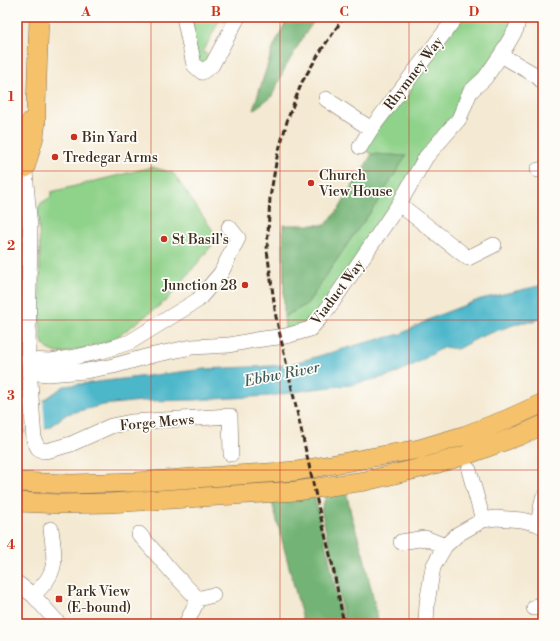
<svg xmlns="http://www.w3.org/2000/svg" width="560" height="641" viewBox="0 0 560 641" font-family="'Libre Bodoni',serif">
	<style>
		.green { fill: #8fd28a; stroke: #657e54 }
		.forest { fill: #73b476; stroke: #576f4a }
		.water { fill: #4db7ca; stroke: #447074 }
		.pier { fill: #f4e9d2 }
		.lines { fill: none; stroke-linecap: round; stroke-linejoin: round }
		.minor-casing { stroke: #7c6d5d; stroke-width: 16 }
		.major-casing { stroke: #7c6d5d; stroke-width: 20 }
		.minor { stroke: #fff; stroke-width: 15 }
		.major { stroke: #f5c16b; stroke-width: 19 }
		.rail { stroke: #3b2a1e; stroke-width: 3; stroke-dasharray: 6 3; stroke-linecap: butt }
		.grid { fill: none; stroke: #c8321e; stroke-width: 1; stroke-opacity: 0.55 }
		.poi-dot { fill: #c8321e; stroke: #fdfcf7; stroke-width: 1.5 }
		.labels { text-anchor: middle; stroke-width: 3.5; stroke-linejoin: round; paint-order: stroke }
		.street-label { font-size: 14px; fill: #3b2a1e; stroke: #fdfcf7 }
		.poi-label { font-size: 14px; fill: #3b2a1e; stroke: #fdfcf7; text-anchor: start }
		.water-label { font-size: 15px; font-style: italic; fill: #415b5a; stroke: #fdfcf7 }
		.neatline { fill: none; stroke: #c8321e; stroke-width: 1.5 }
		.grid-label { font-size: 13px; text-anchor: middle; font-weight: bold; fill: #c8321e }
	</style>
	<rect width="100%" height="100%" fill="#fdfcf7"/>
	<filter id="ink" filterUnits="userSpaceOnUse"><feTurbulence type="fractalNoise" baseFrequency=".025" numOctaves="2"/><feDisplacementMap in="SourceGraphic" scale="8" xChannelSelector="R" yChannelSelector="G"/><feConvolveMatrix kernelMatrix="1 2 1 2 8 2 1 2 1" color-interpolation-filters="sRGB"/></filter>
	<filter id="wash" filterUnits="userSpaceOnUse"><feTurbulence type="fractalNoise" baseFrequency=".012" numOctaves="4" result="noise"/><feDisplacementMap in="SourceGraphic" scale="16" xChannelSelector="R" yChannelSelector="G"/><feGaussianBlur stdDeviation="0.9" result="paint"/><feColorMatrix in="noise" values="0 0 0 0 0 0 0 0 0 0 0 0 0 0 0 0 0 1.4 0 .05"/><feComposite in="paint" operator="in"/></filter>
	<g filter="url(#wash)">
		<rect width="100%" height="100%" fill="#f4e9d2"/>
		<!-- green -->
		<path class="green" d="M184 17H238L233 25 220 19 203 52 215 59 202 72Z
			M456 17H519L320 318 286 336 284 317 307 304 350 240 375 206 405 156 372 154 360 147Z
			M152 167 173 173 218 238 167 300 112 341 65 353H57L48 349 43 344 41 336 39 308 40 254 38 209 41 203 51 197V192Z"/>
		<!-- forest -->
		<path class="forest" d="M288 17H317L305 34 285 68 272 96 253 110 273 48Z
			M372 154 406 156 375 206 350 240 307 304 284 317 283 225H325L339 209Z
			M346 490 351 514 364 557 379 624H345L334 567 321 510 327 494Z
			M314 494 331 567 343 624H304L271 498Z"/>
		<!-- water -->
		<path class="water" d="M543 285V317L533 322H522L496 331 480 337 457 349 444 347 417 363 392 375 350 385 313 389 270 396 193 400 141 401 103 405 67 414 49 427 17 434V407L43 401 64 386 205 369 272 366 291 364 364 343 401 334 434 317 481 299Z"/>
		<!-- pier -->
		<path class="pier" d="M43 399 45 430 25 434 23 404Z"/>
	</g>
	<g filter="url(#ink)">
		<g class="lines">
			<defs>
				<path id="minor" d="M184 17 194 65 202 72 212 65 238 17
					M501 55 537 76 543 82
					M326 99 371 129
					M360 147 371 129 456 17
					M538 170 543 169
					M25 172 30 228 28 352 34 440 38 448 43 451 50 450 71 444 111 426 131 422 230 416 231 454
					M399 204 468 258 494 245
					M29 360 51 361 75 357 102 351 130 342 198 300 221 273 238 238 229 227
					M29 372 48 374 86 371 113 366 149 356 192 347 229 345 255 340 286 336 310 329 320 318 331 304 399 204 426 157 459 119 470 92 485 78 501 55 516 29 519 17
					M469 470 483 520
					M538 524 543 498
					M139 534 173 573 198 599
					M401 542 425 538 445 546
					M17 583 33 595 59 624
					M33 595C59 573 55 560 51 529
					M534 608 543 602
					M186 624 198 599 213 595
					M426 624 427 603 433 567 445 546 458 534 483 520 496 518 522 520 538 524 543 527"/>
				<path id="major" d="M17 145 30 124 31 121
					M25 168 34 137 36 122V106L39 17
					M17 482 71 484 135 482 296 471 419 449 466 435 508 419 543 403
					M17 502 61 504 110 503 296 491 365 481 425 467 466 455 521 435 543 425"/>
			</defs>
			<!-- minor casing -->
			<use href="#minor" class="minor-casing"/>
			<!-- major casing -->
			<use href="#major" class="major-casing"/>
			<!-- minor -->
			<use href="#minor" class="minor"/>
			<!-- major -->
			<use href="#major" class="major"/>
			<!-- rail -->
			<path class="rail" d="M344 17 320 52 302 82 288 118 277 157 270 198 267 250 276 317 319 510 333 567 344 624"/>
		</g>
	</g>
	<!-- grid -->
	<path class="grid" d="M151 17V624M280 17V624M409 17V624M17 171H543M17 320H543M17 470H543"/>
	<!-- markers -->
	<g class="poi-dot">
		<circle cx="74" cy="137" r="4"/>
		<circle cx="55" cy="157" r="4"/>
		<circle cx="311" cy="183" r="4"/>
		<circle cx="164" cy="239" r="4"/>
		<circle cx="245" cy="285" r="4"/>
		<rect x="55" y="595" width="8" height="8" rx="2"/>
	</g>
	<g class="labels">
		<!-- street labels -->
		<g class="street-label">
			<text transform="translate(413 73) rotate(-53)" y="5">Rhymney Way</text>
			<text transform="translate(337 292) rotate(-53)" y="5">Viaduct Way</text>
			<text transform="translate(157 422) rotate(-5)" y="5">Forge Mews</text>
		</g>
		<!-- poi labels -->
		<g class="poi-label">
			<text x="82" y="142">Bin Yard</text>
			<text x="63" y="162">Tredegar Arms</text>
			<text x="319" y="180">Church<tspan x="319" dy="16">View House</tspan></text>
			<text x="172" y="244">St Basil's</text>
			<text x="237" y="290" text-anchor="end">Junction 28</text>
			<text x="67" y="596">Park View<tspan x="67" dy="16">(E-bound)</tspan></text>
		</g>
		<!-- water labels -->
		<g class="water-label">
			<text transform="translate(282 374) rotate(-11)" y="5">Ebbw River</text>
		</g>
	</g>
	<!-- margin -->
	<rect width="560" height="641" fill="none" stroke="#fdfcf7" stroke-width="44"/>
	<rect x="22" y="22" width="516" height="597" class="neatline"/>
	<g class="grid-label">
		<text x="86" y="16">A</text>
		<text x="216" y="16">B</text>
		<text x="344" y="16">C</text>
		<text x="474" y="16">D</text>
		<text x="11" y="101">1</text>
		<text x="11" y="250">2</text>
		<text x="11" y="400">3</text>
		<text x="11" y="549">4</text>
	</g>
</svg>
